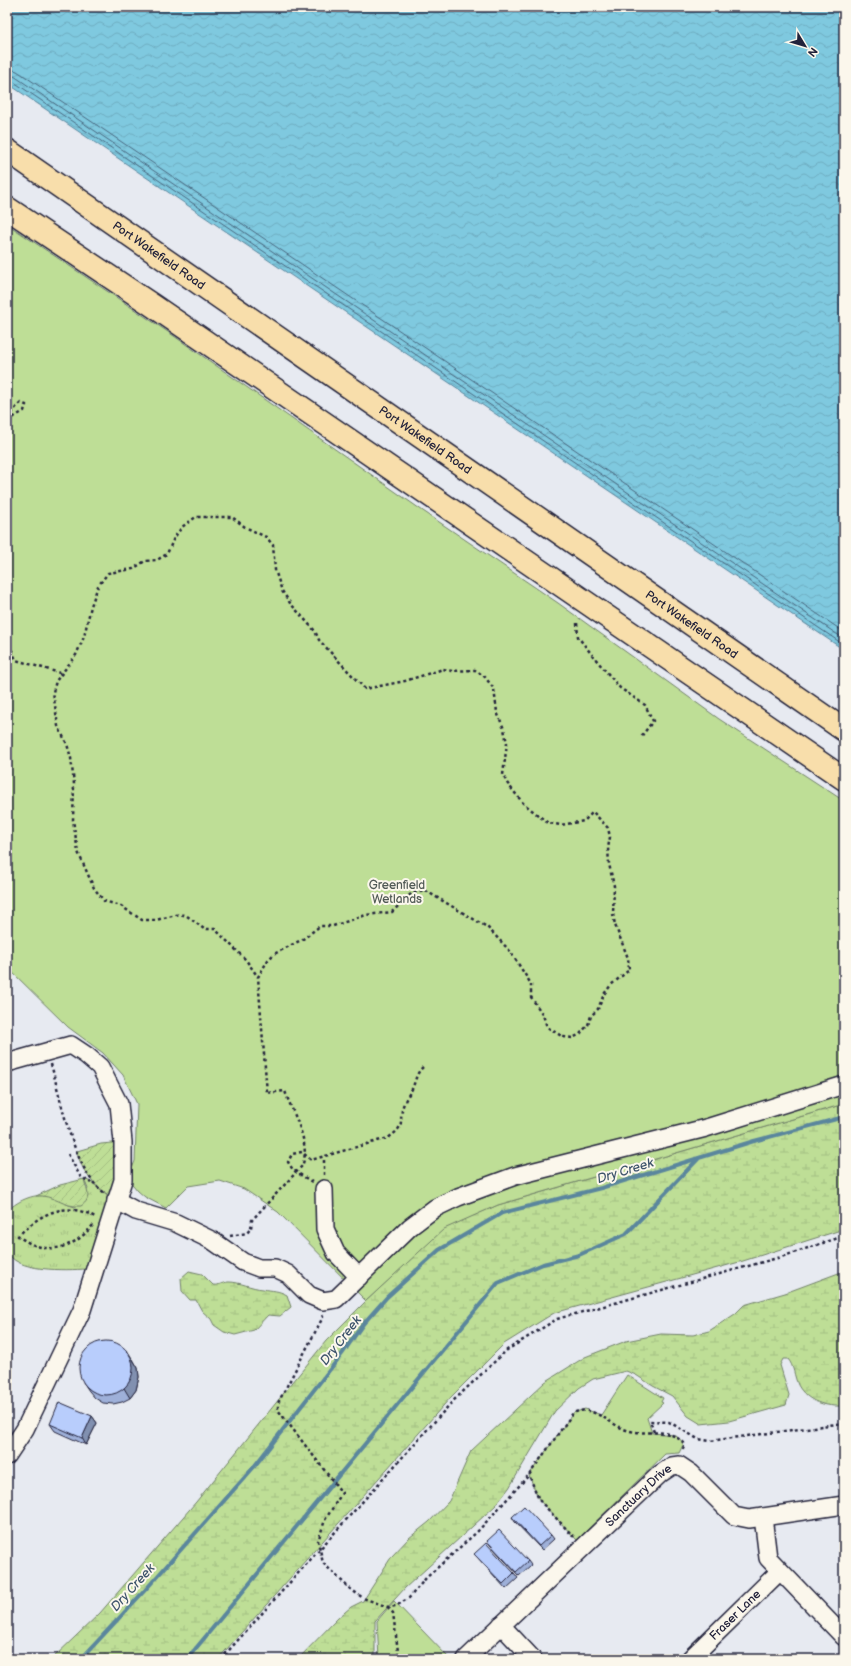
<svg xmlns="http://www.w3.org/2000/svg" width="851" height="1666" viewBox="0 0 851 1666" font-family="'Balsamiq Sans',sans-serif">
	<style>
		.grass { fill: url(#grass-tufts); stroke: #708068 }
		.wetland { fill: url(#wetland-marsh); stroke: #708068 }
		.park { fill: #bede96; stroke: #708068 }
		.garden { fill: url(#garden-furrows); stroke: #708068 }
		.water { fill: url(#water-waves); stroke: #5a869d }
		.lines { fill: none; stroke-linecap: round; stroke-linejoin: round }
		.shore { stroke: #47657d; stroke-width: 1 }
		.stream { stroke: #5a869d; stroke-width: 4 }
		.minor-casing { stroke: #22223b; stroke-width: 20 }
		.highway-casing { stroke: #22223b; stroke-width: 25 }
		.path { stroke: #22223b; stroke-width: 2.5; stroke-dasharray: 3 3; stroke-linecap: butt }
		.minor { stroke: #fbf7ec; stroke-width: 17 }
		.highway { stroke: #f8deab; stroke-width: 22 }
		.wall { fill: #9eb0d9; stroke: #22223b }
		.shaded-wall { fill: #8190b0; stroke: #22223b }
		.building { fill: #b8cdfc; stroke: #22223b }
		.labels { text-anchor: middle; stroke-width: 4; stroke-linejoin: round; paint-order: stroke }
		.street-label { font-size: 12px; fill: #22223b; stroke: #fbf7ec }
		.park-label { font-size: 12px; fill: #515a56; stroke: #fbf7ec }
		.water-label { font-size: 13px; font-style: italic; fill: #3e546c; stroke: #fbf7ec }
	</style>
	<defs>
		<pattern id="grass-tufts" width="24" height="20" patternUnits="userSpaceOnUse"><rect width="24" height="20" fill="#bede96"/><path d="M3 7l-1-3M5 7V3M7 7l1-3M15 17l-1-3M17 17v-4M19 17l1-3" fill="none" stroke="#a3be82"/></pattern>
		<pattern id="wetland-marsh" width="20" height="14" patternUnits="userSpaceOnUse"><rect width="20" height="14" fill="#bede96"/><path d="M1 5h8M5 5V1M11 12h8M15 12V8" fill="none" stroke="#a3be82"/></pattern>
		<pattern id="garden-furrows" width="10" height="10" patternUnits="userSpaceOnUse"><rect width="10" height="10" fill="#bede96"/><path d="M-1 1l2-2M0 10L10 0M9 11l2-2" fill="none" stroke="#a3be82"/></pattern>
		<pattern id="water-waves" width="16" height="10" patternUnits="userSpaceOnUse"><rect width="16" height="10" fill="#7fc9df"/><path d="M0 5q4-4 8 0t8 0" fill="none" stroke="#6dacc0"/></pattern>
	</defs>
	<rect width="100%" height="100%" fill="#e7eaf1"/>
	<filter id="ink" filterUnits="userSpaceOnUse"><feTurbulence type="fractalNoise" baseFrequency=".025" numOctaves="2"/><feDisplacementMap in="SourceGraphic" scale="8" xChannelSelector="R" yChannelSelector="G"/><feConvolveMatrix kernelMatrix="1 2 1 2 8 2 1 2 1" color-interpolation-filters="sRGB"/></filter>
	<g filter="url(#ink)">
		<!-- grass -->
		<path class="grass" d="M84 1179 91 1182 110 1197 86 1269C68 1270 13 1273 7 1250 5 1242 6 1218 8 1210 19 1200 36 1192 51 1197 60 1200 66 1205 75 1207L88 1189Z"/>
		<!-- wetland -->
		<path class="wetland" d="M844 1104V1229L743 1261 554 1313 504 1344 451 1397 218 1659H52L100 1613 196 1502 326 1341 366 1301 444 1228 498 1205Z
			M189 1271 202 1274 213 1285C219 1286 223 1282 229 1282 240 1282 251 1288 263 1289 273 1291 278 1290 287 1295L291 1307 280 1316 268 1315 254 1330 235 1335 224 1332 214 1325 211 1319 202 1311 196 1300H190L182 1291 181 1278Z
			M844 1271V1406C826 1407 807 1402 798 1385 794 1376 794 1366 788 1359H783L780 1365 789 1395 786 1405 729 1421 701 1424 688 1416 672 1396 653 1386 636 1375 626 1371 593 1379 579 1388 555 1411 509 1488 496 1505 405 1588 375 1621V1659H298L338 1618 351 1607 363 1601 392 1556 409 1538 429 1522 449 1501 471 1451 545 1382 585 1357 626 1341 661 1334 693 1335 709 1331 735 1314 744 1305 785 1293Z"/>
		<!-- park -->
		<path class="park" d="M7 224 174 336 423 511 558 603 719 719 844 801V1104L498 1205 444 1229 366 1301 278 1212 244 1189 220 1181 188 1186 166 1208 145 1197 138 1191 128 1179 135 1161 137 1104 123 1075 103 1053 68 1027 7 967Z
			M627 1375 663 1398 661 1402 663 1403 647 1418 652 1433 675 1435 684 1443 679 1453 665 1454 577 1540 539 1500 529 1475 573 1413 585 1409 601 1415Z
			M394 1601 448 1657 446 1659H379L377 1621Z"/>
		<!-- garden -->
		<path class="garden" d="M123 1142 116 1200C97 1188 82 1175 77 1151L101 1144Z
			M84 1179C86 1190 93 1198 81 1206 64 1208 53 1194 36 1196L60 1185Z"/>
		<!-- water -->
		<path class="water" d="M7 7H844V650L7 83Z"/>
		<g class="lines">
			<!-- shore -->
			<path class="shore" d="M7 68 17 71 844 632
				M7 74 14 76 844 639
				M7 80H11L844 645"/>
			<!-- stream -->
			<path class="stream" d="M81 1659 147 1588 253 1468 342 1354 363 1324 387 1297 439 1250 502 1213 601 1188 754 1141 844 1117
				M187 1659 498 1283 543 1264 579 1255 626 1234 698 1159"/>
			<defs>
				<g id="minor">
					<path d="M7 1063 71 1045 86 1055 100 1067 119 1104 123 1142V1180L82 1310 25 1429 7 1456"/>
					<path d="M324 1189 325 1229 336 1253 359 1277"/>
					<path d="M116 1200 136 1211 176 1223 213 1241 243 1262 259 1268H275L288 1274 309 1295 323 1301 336 1299 410 1227 435 1208 458 1197 515 1176 706 1128 844 1085"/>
					<path d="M763 1517 768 1558 844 1637"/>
					<path d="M501 1625 533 1659"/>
					<path id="s1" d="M466 1659 660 1474 672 1466 679 1465 691 1473 734 1516 749 1519 844 1505"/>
					<path id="s2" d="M690 1659 780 1571"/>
				</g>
				<g id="highway">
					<path id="s3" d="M7 150 844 730"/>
					<path d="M7 208 152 305 844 779"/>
				</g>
			</defs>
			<!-- minor casing -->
			<use href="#minor" class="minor-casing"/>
			<!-- highway casing -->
			<use href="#highway" class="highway-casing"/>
			<!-- path -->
			<path class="path" d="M7 425C11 415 13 409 21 403L26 405 24 411 9 420
				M577 623 578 637 593 656 620 688 645 705 653 721 640 738
				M7 639 16 660 63 674
				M51 1064C61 1100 74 1173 105 1193
				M68 1154 80 1176 91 1183
				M324 1175V1158
				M312 1182 293 1170 288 1162 292 1154 302 1152 311 1160 388 1138C407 1125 398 1123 403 1106 405 1100 409 1094 412 1089 416 1080 416 1073 423 1067
				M93 1225C72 1251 45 1256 18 1236 41 1213 65 1200 97 1218
				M230 1236 247 1233 251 1228 252 1220 302 1166C312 1143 292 1113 285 1091L267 1093 258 977 268 960 274 954 303 939 320 926H333L366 915 392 912 412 893 426 891 487 927 510 951 531 984V997L543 1015 547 1027 563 1037 573 1038 580 1034 588 1025 591 1016 598 1009 604 994 611 985 629 970 628 958 615 925 613 914 614 886 609 864 608 848 610 837 608 828 593 812 584 821 561 825 548 823 523 803 507 783 503 775 507 743 504 729 497 712 494 689 485 677 475 670 452 671 443 669 405 681 365 689 319 640 315 631 290 603 282 591 275 570 273 545 266 537 245 527 232 517H196L182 527 174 538 167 554 157 560 145 561 133 569 108 573 98 586 91 606 84 637 76 655 56 681 53 692 58 726 67 744 71 758 74 784 73 820 78 852 94 888 104 901 121 906 142 920H156L180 914 187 916 204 929H215L246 960 258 977
				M322 1315 323 1317 278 1403V1410L342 1493 325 1520 318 1541 323 1563 349 1588 363 1598 388 1607 396 1606 409 1598 426 1578 478 1531 529 1475
				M654 1432 650 1421 669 1422 698 1439 710 1441 844 1423
				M574 1537 539 1500 529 1475 573 1413C594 1403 611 1427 630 1431 652 1436 665 1426 684 1443L683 1452
				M388 1607 393 1613 399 1659
				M221 1659 453 1401 507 1350 557 1319 781 1257 844 1236"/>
			<!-- minor -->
			<use href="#minor" class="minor"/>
			<!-- highway -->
			<use href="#highway" class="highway"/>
		</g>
		<!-- wall -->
		<path class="wall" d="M133 1359 138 1368 139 1377 136 1390 130 1398 122 1402 113 1404 103 1403 95 1398 89 1391 83 1382Z
			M92 1416 97 1423 86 1445 55 1431 50 1424Z
			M512 1517 551 1535 554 1539 542 1550 515 1522Z
			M487 1541 528 1561 531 1565 519 1576 491 1546Z
			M474 1554 514 1573 518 1578 506 1589 478 1558Z"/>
		<!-- shaded-wall -->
		<path class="shaded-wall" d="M127 1350 138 1368 139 1377 136 1390 130 1398 124 1388Z
			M92 1416 97 1423 86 1445 82 1438Z"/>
		<!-- building -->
		<path class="building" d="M79 1368a27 27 0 1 1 54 0a27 27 0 1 1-54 0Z
			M59 1402 92 1416 82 1438 50 1424Z
			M524 1506 551 1535 539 1546 512 1517Z
			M499 1530 528 1561 516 1572 487 1541Z
			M486 1543 514 1573 503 1584 474 1554Z"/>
	</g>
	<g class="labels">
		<!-- street labels -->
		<g class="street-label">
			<text dy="4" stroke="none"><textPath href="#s3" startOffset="185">Port Wakefield Road</textPath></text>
			<text dy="4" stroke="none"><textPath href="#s3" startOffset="509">Port Wakefield Road</textPath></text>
			<text dy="4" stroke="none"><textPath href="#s3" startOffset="833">Port Wakefield Road</textPath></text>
			<text dy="4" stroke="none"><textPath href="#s1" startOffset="238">Sanctuary Drive</textPath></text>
			<text dy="4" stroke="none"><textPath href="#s2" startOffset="63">Fraser Lane</textPath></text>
		</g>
		<!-- park labels -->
		<g class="park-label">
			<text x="397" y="889">Greenfield<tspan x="397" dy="14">Wetlands</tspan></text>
		</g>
		<!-- water labels -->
		<g class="water-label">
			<text transform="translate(625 1170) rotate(-17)" y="5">Dry Creek</text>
			<text transform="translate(340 1340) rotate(-52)" y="5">Dry Creek</text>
			<text transform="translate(132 1587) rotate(-48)" y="5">Dry Creek</text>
		</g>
	</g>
	<!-- margin -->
	<rect width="851" height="1666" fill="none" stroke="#fbf7ec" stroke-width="24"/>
	<rect x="12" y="12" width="827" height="1642" fill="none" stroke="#22223b" stroke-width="1.5" filter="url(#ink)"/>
	<!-- north arrow -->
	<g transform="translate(805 46) rotate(128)" stroke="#fbf7ec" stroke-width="3" paint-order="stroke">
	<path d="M0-3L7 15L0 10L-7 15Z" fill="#22223b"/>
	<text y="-6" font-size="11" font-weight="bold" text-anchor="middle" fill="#22223b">N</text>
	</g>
</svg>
